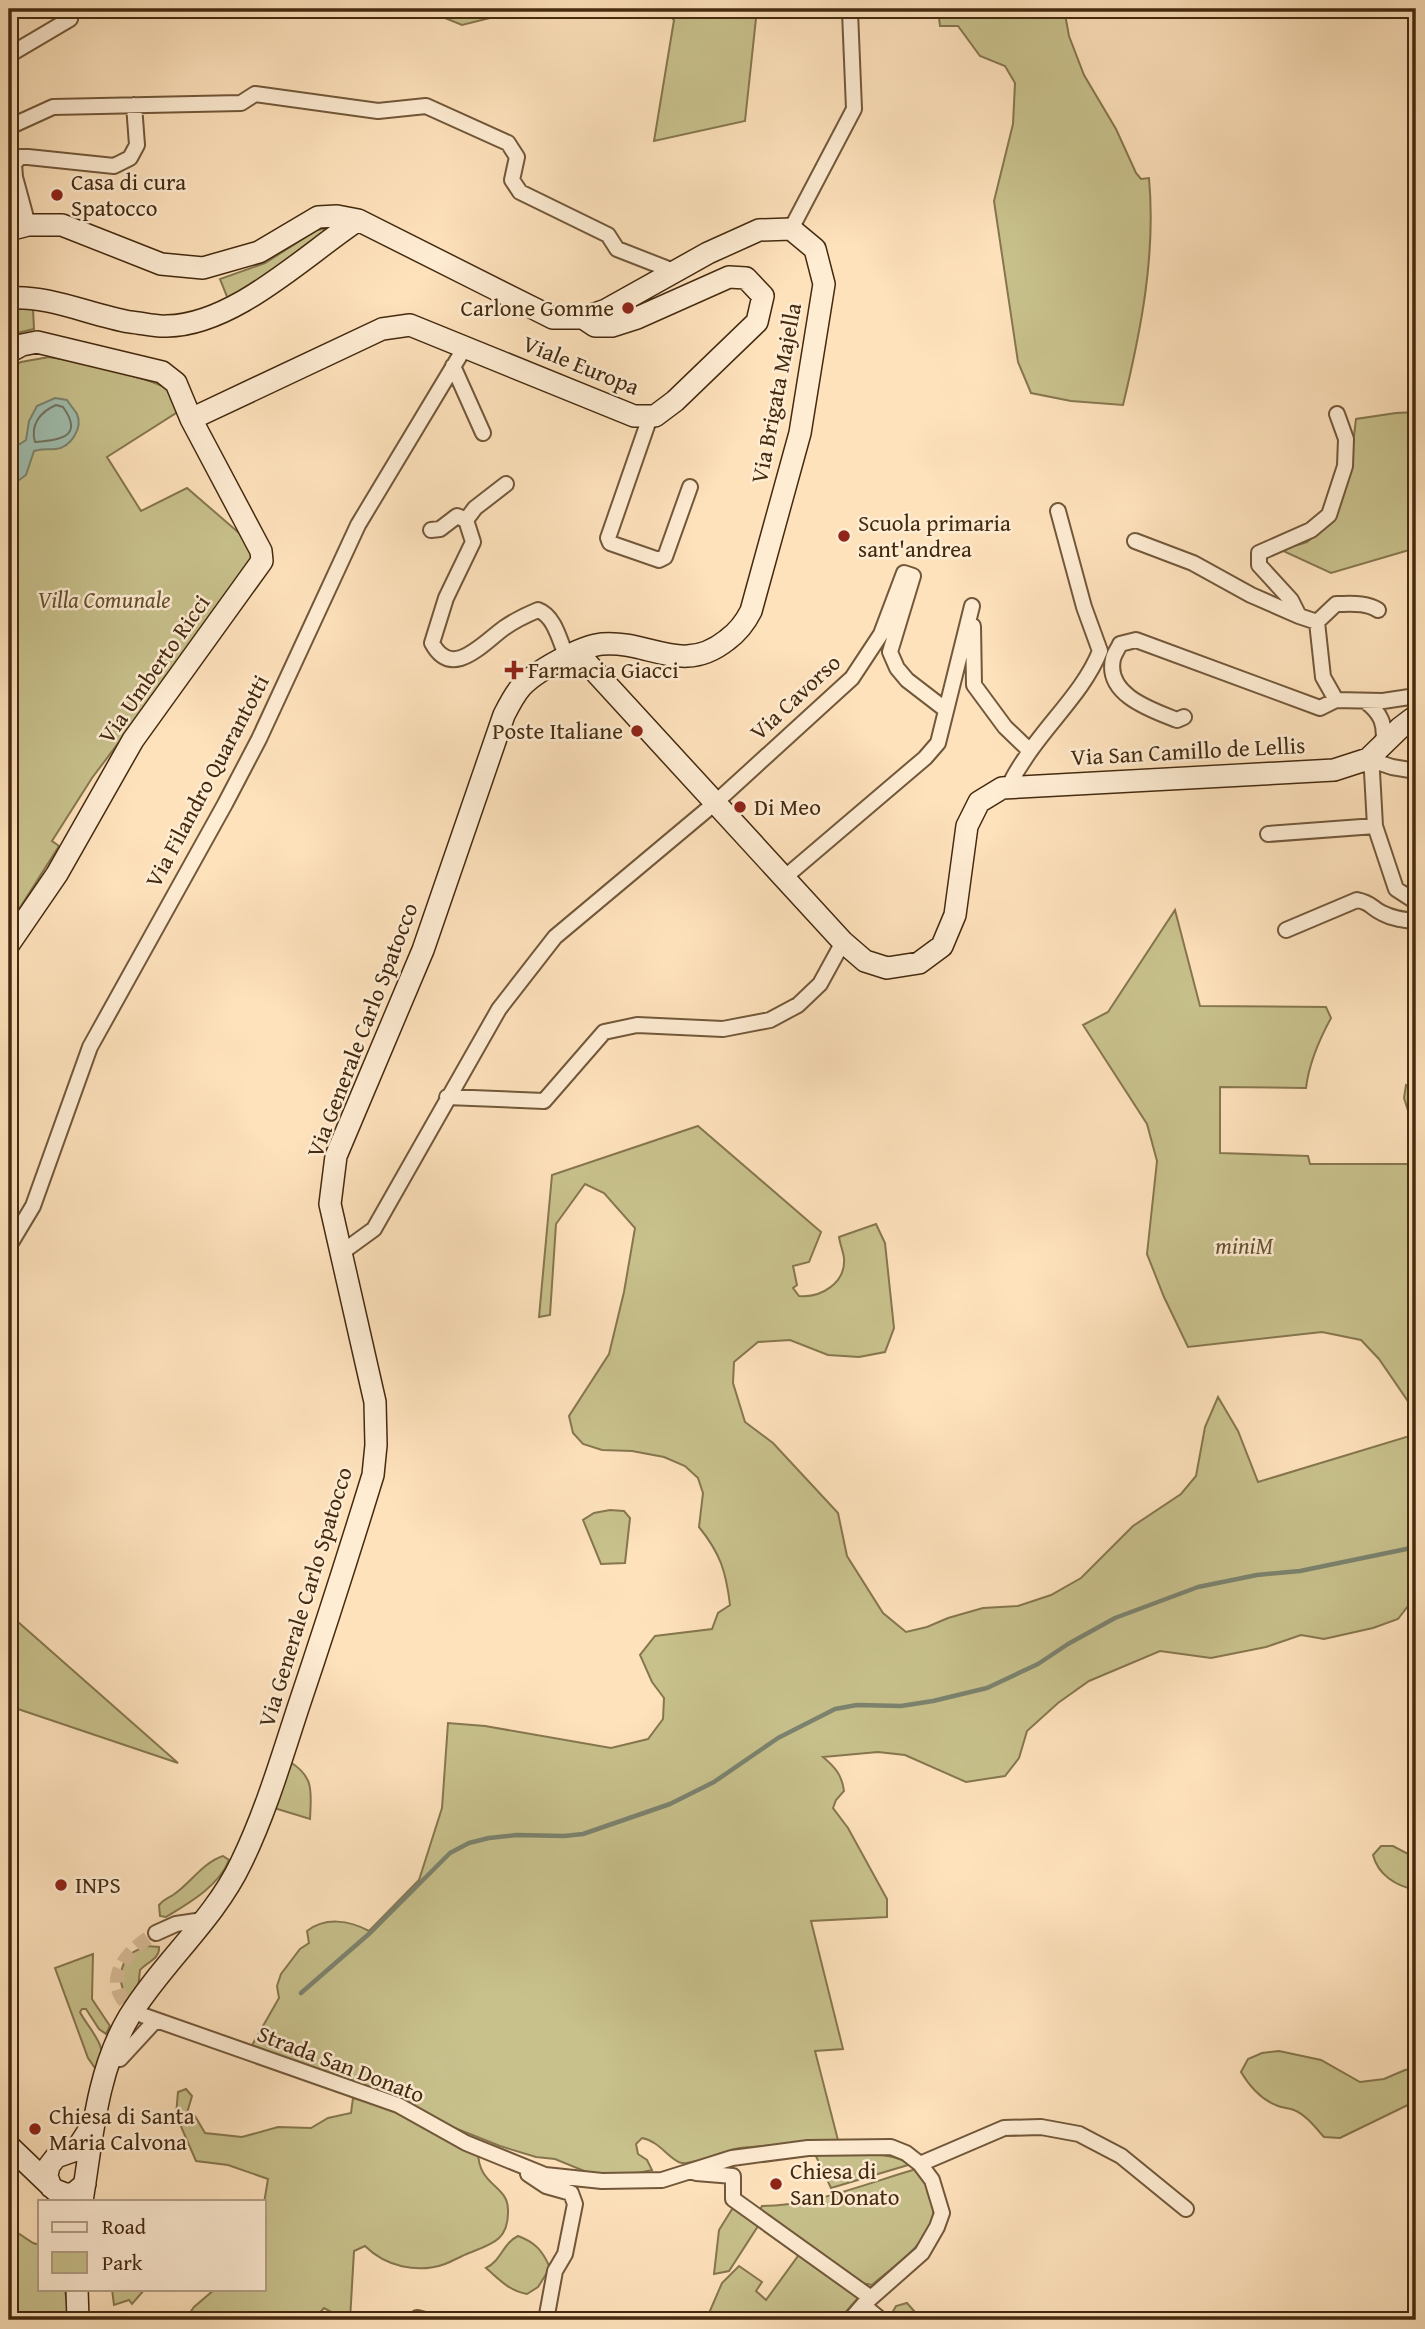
<svg xmlns="http://www.w3.org/2000/svg" width="1425" height="2329" viewBox="0 0 1425 2329" font-family="'Gentium Book Plus',serif">
	<style>
		.green { fill: #c8c18c; stroke: #86764e; stroke-width: 2 }
		.water { fill: #a0beaf; stroke: #7b836f; stroke-width: 2 }
		.lines { fill: none; stroke-linecap: round; stroke-linejoin: round }
		.shore { stroke: #72745f; stroke-width: 2 }
		.stream { stroke: #7b836f; stroke-width: 4.5 }
		.street-tunnel { stroke: #d9bd99; stroke-width: 14; stroke-dasharray: 14 7; stroke-linecap: butt }
		.street-casing { stroke: #72583a; stroke-width: 18 }
		.secondary-casing { stroke: #442a0f; stroke-width: 24 }
		.street { stroke: #feecd3; stroke-width: 14 }
		.secondary { stroke: #feecd3; stroke-width: 21 }
		.poi-dot { fill: #8f2418; stroke: #feecd3; stroke-width: 2.5 }
		.labels { text-anchor: middle; stroke-width: 5; stroke-linejoin: round; paint-order: stroke }
		.poi-label { font-size: 23px; fill: #442a0f; stroke: #feecd3; text-anchor: start }
		.street-label { font-size: 23px; fill: #442a0f; stroke: #feecd3 }
		.park-label { font-size: 23px; font-style: italic; fill: #65502e; stroke: #feecd3 }
	</style>
	<rect width="100%" height="100%" fill="#fee2bc"/>
	<filter id="stains"><feTurbulence type="fractalNoise" baseFrequency=".00286" numOctaves="4"/><feColorMatrix values="0 0 0 0 .2 0 0 0 0 .09 0 0 0 0 .02 0 0 0 .5 -.17"/></filter>
	<radialGradient id="worn" r=".72"><stop offset=".6" stop-color="#630" stop-opacity="0"/><stop offset="1" stop-color="#630" stop-opacity=".3"/></radialGradient>
	<!-- green -->
	<path class="green" d="M423 9H526L462 25Z
		M662 9H757L745 121 654 141 674 20Z
		M938 9H1064L1069 36 1084 75 1116 129 1136 173 1141 179 1149 178C1156 255 1141 330 1123 405L1071 401 1031 393 1018 362 994 201 1013 124 1015 83 1005 66 980 56 958 26H940Z
		M323 229 329 231 265 280 228 299 220 279 265 263 317 230Z
		M12 309H33L34 329 9 335V311Z
		M49 357C71 360 156 379 171 391 175 394 177 400 179 405L176 413 107 457 141 511 187 488 253 545 256 560 92 778 52 841 59 846 9 925V369L21 362Z
		M1416 412V548L1331 573 1281 550 1307 542 1320 531 1351 461 1356 419 1396 413Z
		M1175 910 1200 1006 1326 1007 1331 1018C1319 1040 1309 1063 1306 1088L1220 1087V1153L1308 1156 1310 1164H1416V1413L1379 1359 1361 1340 1322 1332 1188 1347 1164 1297 1147 1254 1157 1161 1147 1124 1083 1025 1108 1012Z
		M1406 1085 1416 1091V1136L1404 1098Z
		M698 1126 821 1232 809 1262 793 1266 797 1285 793 1288 799 1296C821 1298 846 1283 844 1258 843 1251 840 1244 839 1237L876 1224 885 1243 894 1328 885 1352 859 1357 828 1355 790 1340 758 1342 734 1362 733 1383 745 1422 773 1443 838 1513 847 1556 883 1613 906 1632 927 1627 948 1618 983 1608 1018 1606 1051 1595 1081 1578 1133 1526 1181 1494 1196 1476 1205 1427 1218 1397 1238 1431 1258 1482 1416 1434V1586L1408 1606 1398 1619 1373 1628 1324 1639 1301 1635 1266 1647 1211 1658 1160 1651 1089 1681 1058 1703 1027 1731 1019 1758 1005 1776 966 1782 905 1755 878 1752 823 1757C835 1767 842 1775 844 1791L836 1800 833 1808 848 1828 887 1899V1917L811 1921 843 2049 815 2051 839 2144C806 2145 773 2144 740 2148 724 2150 695 2164 682 2163 671 2162 660 2141 642 2138L636 2144 638 2154 647 2160 652 2170 638 2173H589L555 2159 536 2157 500 2146 251 2047 279 1998 277 1986 281 1974 300 1949 309 1943 307 1931C325 1917 349 1920 369 1931L419 1880 442 1808 448 1723 485 1726 611 1748 648 1739 663 1719 664 1698 652 1682 640 1655 655 1636 712 1629 718 1613 730 1605C726 1571 720 1553 699 1527L703 1493 698 1478 685 1466 664 1457 632 1451 602 1450 583 1444 573 1433 569 1416 609 1354 624 1292 635 1228 604 1193 585 1184 556 1224 550 1315 539 1317 552 1175Z
		M610 1510 624 1511 630 1518 625 1563 601 1564 583 1520 594 1513Z
		M9 1614 178 1763 9 1706Z
		M290 1762C315 1777 311 1793 310 1819L271 1807Z
		M1381 1846H1393L1416 1858V1890C1396 1886 1378 1875 1373 1855Z
		M223 1856 229 1860C219 1886 189 1903 166 1917L160 1916 159 1905C164 1899 167 1899 173 1895 190 1884 202 1863 223 1856Z
		M147 1946 159 1947C160 1959 147 1962 140 1970L138 1989 130 1999C117 1988 118 1964 132 1953 136 1950 142 1948 147 1946Z
		M93 1954 92 1999 110 2026 106 2034 99 2029 86 2009H82L80 2012C86 2026 115 2052 95 2068L88 2058 55 1968Z
		M1279 2051 1321 2060 1360 2082 1384 2079 1405 2070 1416 2068V2101L1340 2138 1324 2137C1315 2127 1306 2115 1294 2110 1289 2108 1283 2108 1278 2106 1261 2100 1250 2087 1241 2072L1248 2059 1262 2053Z
		M186 2089 192 2096 187 2113 195 2116 205 2133 242 2137 278 2127 311 2128 328 2118 351 2113 353 2098 395 2109 478 2151C478 2187 508 2184 508 2210 509 2240 492 2244 469 2253 461 2256 453 2261 445 2264 417 2274 385 2266 365 2246L354 2251 350 2320H346L324 2308 313 2320H185L194 2307 215 2289H264V2203L268 2179 228 2165 196 2161 176 2115 178 2092Z
		M814 2152C847 2152 879 2150 910 2163L908 2165 831 2188Z
		M916 2169C923 2177 926 2184 929 2193 932 2202 935 2211 932 2221 927 2244 890 2269 872 2285L856 2282 760 2210 762 2206C812 2206 868 2183 916 2169Z
		M734 2206 760 2223 729 2271 714 2274 719 2230Z
		M9 2227 33 2243 40 2245V2289H65L69 2320H9Z
		M518 2236C535 2242 543 2251 550 2268L538 2287 527 2294C509 2291 499 2279 486 2268 501 2261 503 2243 518 2236Z
		M801 2252 860 2293 858 2298 839 2320H706L722 2283 739 2266 762 2282 756 2291 766 2300Z
		M112 2289H145L132 2304 129 2300 114 2305Z
		M907 2303 922 2320H893L892 2313 896 2306Z"/>
	<!-- water -->
	<path class="water" d="M55 398 67 400C70 405 74 409 77 414 83 428 71 447 56 449 47 450 43 448 34 451L26 475 15 483 9 481V444H20L26 440 29 421 37 406Z"/>
	<g class="lines">
		<!-- shore -->
		<path class="shore" d="M56 405 63 407C85 438 58 440 35 442 30 425 40 412 56 405Z"/>
		<!-- stream -->
		<path class="stream" d="M301 1993 370 1933 450 1853 469 1843 489 1838 516 1835 564 1836 583 1834 670 1804 714 1782 778 1738 835 1709 857 1705 901 1706 933 1701 987 1688 1038 1664 1068 1644 1115 1618 1198 1587 1257 1575 1300 1571 1416 1547"/>
		<!-- street-tunnel -->
		<path class="street-tunnel" d="M141 2015C96 1988 122 1953 156 1933"/>
		<defs>
			<path id="street" d="M9 55 70 19
				M9 127 53 107 241 103 255 94 378 111 426 106 508 143 517 157 512 180 520 192 608 235 617 249 676 272
				M28 225 15 177 14 164 20 157H28L114 166 130 158 137 145 134 105
				M791 229 854 109 850 12
				M453 366 483 433
				M1337 414 1346 439 1345 466 1329 515 1311 530 1259 553V565L1291 600 1299 616 1317 622 1336 604C1350 604 1366 602 1378 610
				M650 417 608 538 610 543 659 560 665 557 690 487
				M466 520 475 508 506 484
				M431 530 440 529 457 516 466 520 473 542 446 598 432 643C452 680 482 644 504 628 514 621 526 615 538 610 555 616 560 642 567 658
				M1135 541 1193 563 1251 595 1299 616
				M1317 622 1323 677 1336 700
				M973 626 974 685 1005 727 1030 751
				M1365 701C1381 713 1386 724 1383 745
				M1184 717 1177 720C1152 710 1105 695 1113 659 1114 654 1118 649 1120 644L1136 640 1320 708 1336 700 1383 701 1416 696
				M1368 759 1372 772 1375 826 1396 889 1416 902
				M1368 759 1392 767 1416 771
				M1009 787C1013 775 1021 765 1028 754 1051 720 1085 689 1100 651L1084 607 1058 511
				M1268 834 1375 826
				M784 878 925 758 938 743 972 606
				M1286 930 1357 900C1372 903 1370 907 1382 913 1393 919 1405 920 1416 921
				M447 1097 544 1101 604 1032 637 1025 723 1029 770 1020 798 1005 820 984 843 942
				M9 1246 33 1206 90 1047 225 804 259 739 358 525 465 347
				M341 1253 374 1229 499 1009 555 937 715 803 852 678 881 634 904 573 913 576 890 652 897 668 907 680 946 710
				M156 1933 176 1924 203 1920
				M142 2015 398 2105 466 2143 545 2175 602 2181 662 2180 732 2158 808 2148 891 2147 906 2153 920 2164 932 2180 942 2213 937 2227 922 2253 863 2305 850 2320
				M110 2060 120 2059 155 2021
				M920 2164 1004 2128 1041 2127 1079 2134 1121 2156 1186 2209
				M696 2173 733 2176V2199L871 2298
				M528 2174 546 2186 571 2193 575 2204 565 2254 555 2271 546 2320
				M863 2305 881 2320
				M415 2320 417 2318 425 2320"/>
			<path id="secondary" d="M9 230 28 225H62L161 264 203 268 259 252 318 217 337 216 358 220 553 318H583L606 310 708 253 759 230 791 229 815 249 824 284 800 433 751 611C745 623 738 632 727 640 682 676 649 640 602 644 581 646 536 671 521 687 514 695 509 705 504 715L423 950 336 1156 330 1204 375 1402 376 1445 373 1475C349 1553 324 1631 298 1708 281 1760 265 1814 241 1863 214 1920 162 1963 129 2017 96 2072 92 2141 82 2201
				M9 298C49 295 90 315 130 322 142 323 156 327 167 326 234 325 304 256 358 220
				M9 352 22 345 37 342 162 372 176 383 191 419 261 551 262 561 133 740 57 874 9 944
				M191 419 382 329 410 325 634 416H655L675 401 757 322 763 296 746 278 729 277 637 318 612 326H595L583 318
				M577 652 843 942 865 961 887 968 919 963 942 946 955 915 967 826 979 802 1002 788 1334 770 1368 759 1400 728 1416 716
				M9 2146 55 2190 65 2194H73L85 2184
				M51 2187 47 2176 49 2166 56 2157 76 2150 91 2127
				M77 2289 78 2320"/>
		</defs>
		<!-- street casing -->
		<use href="#street" class="street-casing"/>
		<!-- secondary casing -->
		<use href="#secondary" class="secondary-casing"/>
		<!-- street -->
		<use href="#street" class="street"/>
		<!-- secondary -->
		<use href="#secondary" class="secondary"/>
	</g>
	<!-- markers -->
	<g class="poi-dot">
		<circle cx="57" cy="195" r="7"/>
		<circle cx="628" cy="308" r="7"/>
		<circle cx="844" cy="536" r="7"/>
		<path d="M510.5 659.5h7v7h7v7h-7v7h-7v-7h-7v-7h7z"/>
		<circle cx="637" cy="731" r="7"/>
		<circle cx="740" cy="807" r="7"/>
		<circle cx="61" cy="1885" r="7"/>
		<circle cx="35" cy="2129" r="7"/>
		<circle cx="776" cy="2184" r="7"/>
	</g>
	<g class="labels">
		<!-- poi labels -->
		<g class="poi-label">
			<text x="71" y="190">Casa di cura<tspan x="71" dy="26">Spatocco</tspan></text>
			<text x="614" y="316" text-anchor="end">Carlone Gomme</text>
			<text x="858" y="531">Scuola primaria<tspan x="858" dy="26">sant'andrea</tspan></text>
			<text x="528" y="678">Farmacia Giacci</text>
			<text x="623" y="739" text-anchor="end">Poste Italiane</text>
			<text x="754" y="815">Di Meo</text>
			<text x="75" y="1893">INPS</text>
			<text x="49" y="2124">Chiesa di Santa<tspan x="49" dy="26">Maria Calvona</tspan></text>
			<text x="790" y="2179">Chiesa di<tspan x="790" dy="26">San Donato</tspan></text>
		</g>
		<!-- street labels -->
		<g class="street-label">
			<text transform="translate(581 365) rotate(22)" y="8">Viale Europa</text>
			<text transform="translate(776 393) rotate(-79)" y="8">Via Brigata Majella</text>
			<text transform="translate(154 669) rotate(-55)" y="8">Via Umberto Ricci</text>
			<text transform="translate(795 697) rotate(-43)" y="8">Via Cavorso</text>
			<text transform="translate(1188 751) rotate(-3)" y="8">Via San Camillo de Lellis</text>
			<text transform="translate(207 781) rotate(-62)" y="8">Via Filandro Quarantotti</text>
			<text transform="translate(362 1030) rotate(-69)" y="8">Via Generale Carlo Spatocco</text>
			<text transform="translate(305 1597) rotate(-73)" y="8">Via Generale Carlo Spatocco</text>
			<text transform="translate(341 2064) rotate(21)" y="8">Strada San Donato</text>
		</g>
		<!-- park labels -->
		<g class="park-label">
			<text x="104" y="608">Villa Comunale</text>
			<text x="1244" y="1254">miniM</text>
		</g>
	</g>
	<!-- margin -->
	<rect width="1425" height="2329" fill="none" stroke="#fee2bc" stroke-width="35"/>
	<rect x="10" y="10" width="1404" height="2308" fill="none" stroke="#442a0f" stroke-width="3.5"/>
	<rect x="18" y="18" width="1390" height="2294" fill="none" stroke="#442a0f" stroke-width="2"/>
	<!-- legend -->
	<rect x="38" y="2200" width="228" height="91" fill="#feecd3" stroke="#b49e85" stroke-width="2"/>
	<rect x="52" y="2222" width="35" height="10" fill="#feecd3" stroke="#b49e85" stroke-width="2"/>
	<text x="102" y="2234" font-size="21" fill="#442a0f">Road</text>
	<rect x="52" y="2252" width="35" height="21" fill="#c8c18c" stroke="#b49e85" stroke-width="2"/>
	<text x="102" y="2270" font-size="21" fill="#442a0f">Park</text>
	<rect width="100%" height="100%" filter="url(#stains)"/>
	<rect width="100%" height="100%" fill="url(#worn)"/>
</svg>
